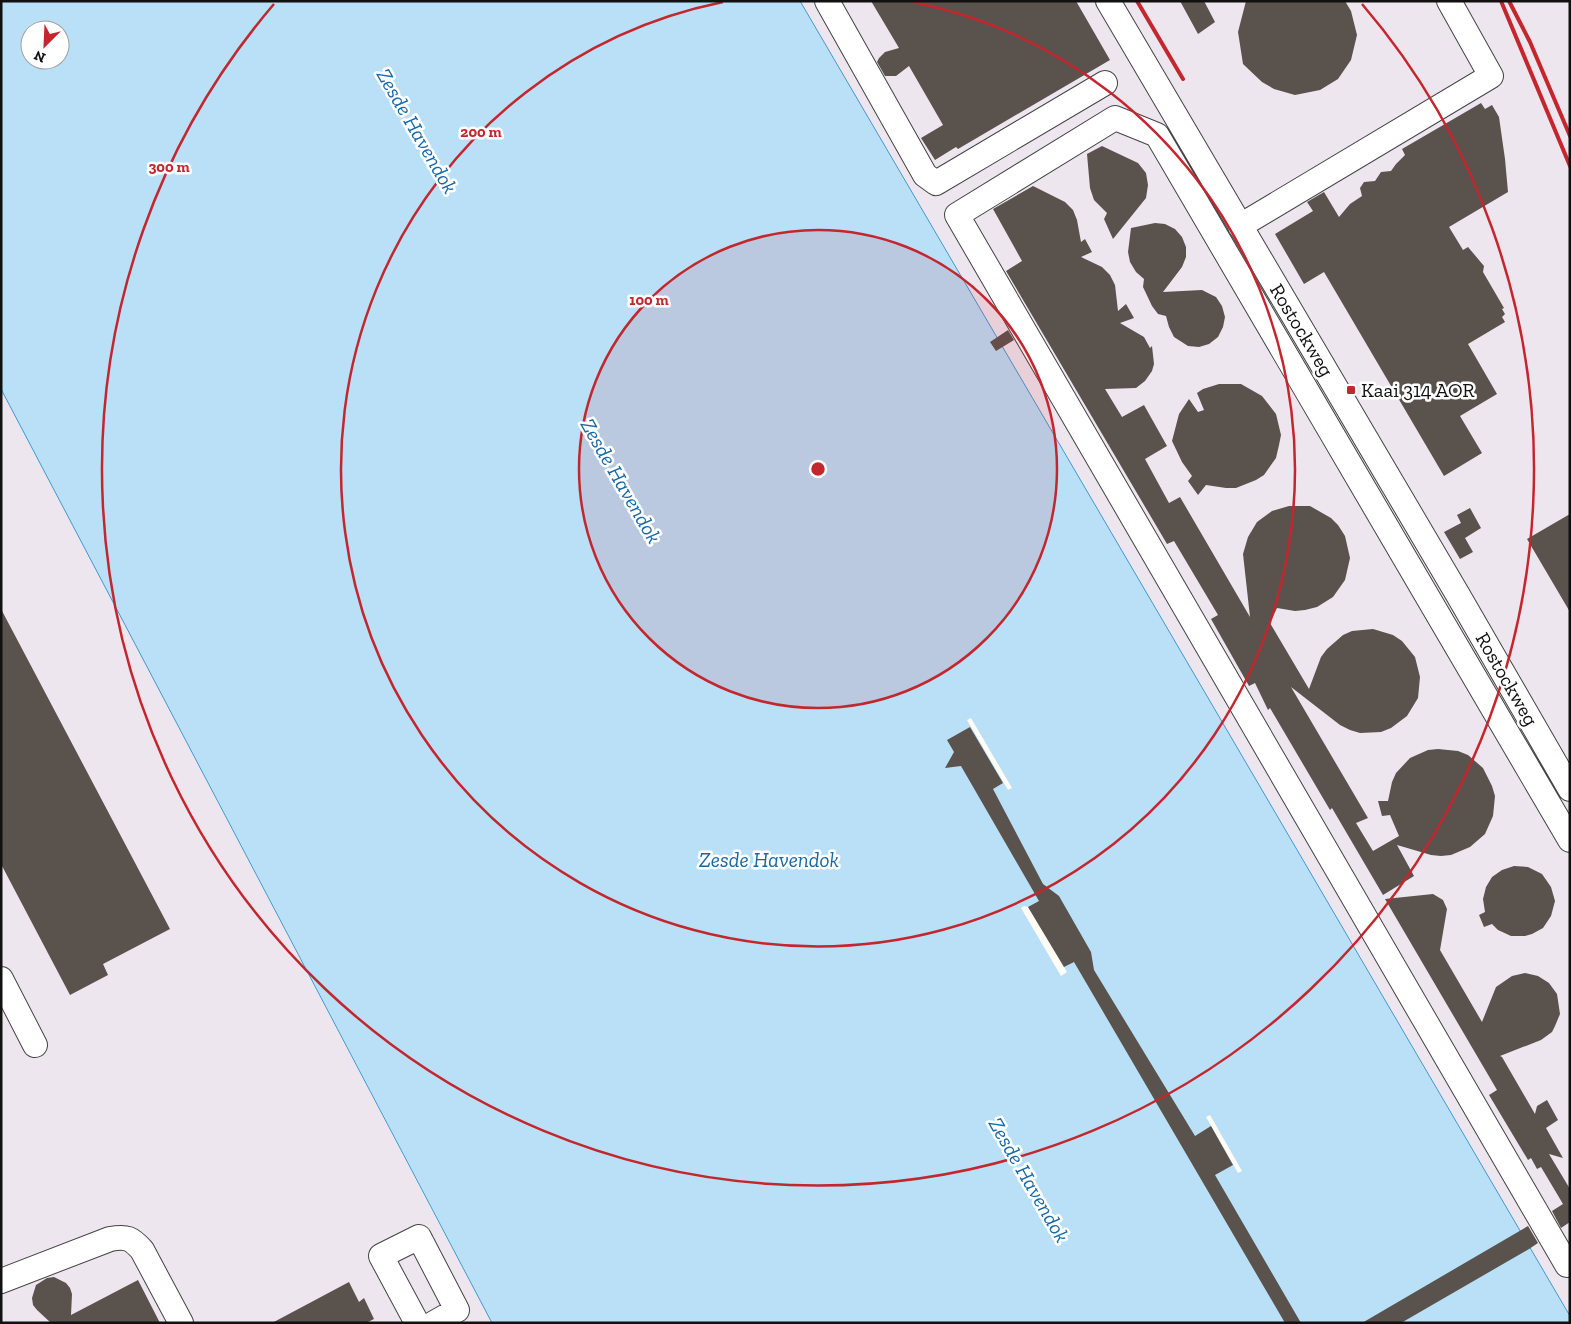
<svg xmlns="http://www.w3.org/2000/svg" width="1571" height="1324" viewBox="0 0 1571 1324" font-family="'Zilla Slab',serif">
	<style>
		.industrial { fill: #eee6ef }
		.water { fill: #b9e0f7; stroke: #3f96cf; fill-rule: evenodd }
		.pier { fill: #fffdf5 }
		.building { fill: #5a524d }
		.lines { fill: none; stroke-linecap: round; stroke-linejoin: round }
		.minor-casing { stroke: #444; stroke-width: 26 }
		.minor { stroke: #fff; stroke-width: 24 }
		.rail { stroke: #c4262e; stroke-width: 4 }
		.ring { fill: none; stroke: #c4262e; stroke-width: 2.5 }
		.poi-dot { fill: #c4262e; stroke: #fff; stroke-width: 2 }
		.labels { text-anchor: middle; stroke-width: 5; stroke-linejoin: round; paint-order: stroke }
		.street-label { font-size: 20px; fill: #111; stroke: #fff }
		.poi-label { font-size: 20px; fill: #111; stroke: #fff; text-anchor: start }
		.water-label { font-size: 21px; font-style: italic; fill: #1768a6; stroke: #fff }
		.centre { fill: #c4262e; stroke: #fff; stroke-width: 2.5 }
		.ring-label { font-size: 15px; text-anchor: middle; font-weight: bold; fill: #c4262e; stroke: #fff; stroke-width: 5; stroke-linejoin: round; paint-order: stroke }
	</style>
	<rect width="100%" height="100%" fill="#fffdf5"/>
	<!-- industrial -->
	<path class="industrial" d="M800 1H1570V1316Z
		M1 389 436 1218 492 1323H1Z"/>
	<!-- water -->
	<path class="water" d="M1 1H800L1570 1316V1323H492L1 389ZM30 30H60V60H30Z"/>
	<!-- pier -->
	<path class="pier" d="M971 718 1012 788 1008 790 967 720Z
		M1024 906 1028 907 1067 972 1061 976 1021 908Z
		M1210 1115 1242 1171 1238 1173 1206 1117Z"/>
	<!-- building -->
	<path class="building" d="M871 1H1076L1110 60 958 149 956 147 935 160 921 138 943 125 909 66 896 76H885L877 62 879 58 885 52 899 48Z
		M1180 1H1204L1215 22 1198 34Z
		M1246 1H1345L1351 11 1357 35 1351 60 1338 79 1320 90 1295 95 1274 89 1262 82 1243 64 1238 32Z
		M1481 103 1485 109 1492 105 1499 117 1505 159 1508 192 1449 227 1463 250 1468 247 1484 266 1483 272 1504 308 1502 309 1505 314 1502 317 1505 322 1468 344 1497 394 1460 416 1482 453 1444 476 1324 272 1304 284 1275 234 1313 211 1307 202 1324 192 1339 217 1350 204 1362 196 1360 188 1364 182 1375 181 1381 172 1391 171 1396 164 1405 155 1402 149Z
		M1102 146 1138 163 1146 173 1148 185 1146 198 1113 239 1104 219 1107 213 1094 200 1090 188 1087 154Z
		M1033 186 1065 202 1073 210 1077 220 1081 242 1085 239 1092 252 1081 257 1102 267 1110 275 1115 285 1118 311 1126 304 1134 318 1120 323 1144 337 1150 348 1152 346 1154 364 1152 371 1145 381 1136 388 1105 389 1122 417 1144 405 1167 446 1145 459 1169 503 1180 497 1250 617 1243 554 1248 537 1257 522 1272 511 1289 506H1310L1331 518 1338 525 1345 536 1350 558 1345 580 1333 597 1317 607 1305 610 1295 611 1277 608 1270 623 1309 689 1321 657 1327 649 1343 635 1352 631 1373 629 1393 635 1402 641 1415 657 1420 677 1418 698 1407 716 1391 728 1381 732 1360 733 1350 730 1340 725 1291 687 1368 818 1356 823 1373 851 1399 836 1390 815 1382 816 1378 801H1388L1392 782 1396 773 1410 758 1428 750 1438 749 1458 751 1468 755 1483 768 1492 786 1495 796 1493 816 1485 834 1470 847 1451 855 1441 856 1431 855 1397 845 1414 876 1383 895 1332 808 1330 810 1270 708 1268 710 1255 683 1249 686 1211 619 1218 615 1174 541 1167 544 1006 271 1022 261 993 209Z
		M1155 223 1165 224 1175 229 1182 237 1186 247V257L1182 267 1163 292 1202 290 1216 297 1222 306 1225 317 1223 327 1218 337 1209 344 1199 347 1188 346 1174 337 1169 327 1166 316 1158 314 1152 306 1143 287 1144 279 1136 272 1130 262 1128 252 1131 228Z
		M1008 330 1014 340 996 351 990 342Z
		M1219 384H1241L1262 396 1276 414 1281 435 1279 445 1276 458 1271 465 1264 475 1256 480 1236 488H1226L1206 485 1198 495 1188 481 1192 476 1182 462 1172 441 1179 414 1189 399 1198 412 1204 410 1197 393 1203 389Z
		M1470 508 1481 528 1465 538 1473 552 1460 559 1444 532 1461 523 1457 515Z
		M1570 514V612L1527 539Z
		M1 609 170 929 103 964 108 975 70 995 1 864Z
		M970 727 1003 783 993 789 1043 884 1059 896 1091 952 1094 970 1195 1136 1211 1126 1233 1165 1215 1175 1301 1323H1285L1074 962 1064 967 1028 907 1039 901 961 766 945 768 954 752 947 740Z
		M1514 866 1528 867 1542 874 1551 887 1555 901 1551 916 1543 928 1532 934 1525 936H1511L1498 930 1492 924 1484 927 1479 915 1485 912 1483 899 1486 887 1492 877 1502 870Z
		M1433 894 1443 900 1447 909 1440 950 1482 1022 1496 987 1512 976 1525 973 1538 976 1549 983 1557 994 1560 1014 1555 1026 1552 1032 1541 1040 1500 1056 1502 1057 1535 1114 1537 1106 1547 1100 1558 1120 1546 1128 1563 1158 1549 1154 1570 1189V1222L1561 1228 1552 1211 1563 1204 1541 1167 1537 1169 1531 1158 1528 1160 1489 1095 1497 1090 1385 899Z
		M1528 1226 1538 1243 1529 1249 1401 1323H1362Z
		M54 1277 66 1283 70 1288 72 1294 71 1315 138 1280 160 1323H51L37 1310 33 1305 32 1298 36 1285 47 1278Z
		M349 1282 359 1302 364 1298 374 1319 366 1323H272Z"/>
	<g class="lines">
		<defs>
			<path id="minor" d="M827 1 925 175 936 183 1105 83
				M1108 1 1458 595 1570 789
				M1240 226 1491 76 1449 1
				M1570 840 1157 135 1115 118 957 215 1567 1265 1570 1263
				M1 979 35 1045
				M1 1281 110 1239C127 1236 131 1238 142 1250L181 1323
				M417 1323 381 1256 419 1237 457 1310 434 1323"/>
		</defs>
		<!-- minor casing -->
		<use href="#minor" class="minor-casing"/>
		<!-- minor -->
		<use href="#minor" class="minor"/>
		<!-- rail -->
		<path class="rail" d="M1137 1 1183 79
			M1501 1 1570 166
			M1509 1 1530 42 1570 136"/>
	</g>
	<!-- distance rings -->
	<circle cx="818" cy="469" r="239" fill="#c4262e" fill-opacity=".12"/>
	<g class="ring">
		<circle cx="818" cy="469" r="239"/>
		<path d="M913 2A477 477 0 1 1 723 2"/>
		<path d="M1362 4A716 716 0 1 1 274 4"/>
	</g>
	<!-- markers -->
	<rect class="poi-dot" x="1346" y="385" width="10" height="10" rx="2.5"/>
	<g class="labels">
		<!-- street labels -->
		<g class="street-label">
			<text transform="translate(1302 330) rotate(59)" y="7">Rostockweg</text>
			<text transform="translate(1507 679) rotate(60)" y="7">Rostockweg</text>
		</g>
		<!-- poi labels -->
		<g class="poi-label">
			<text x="1361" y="397">Kaai 314 AOR</text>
		</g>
		<!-- water labels -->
		<g class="water-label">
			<text transform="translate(417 131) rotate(60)" y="7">Zesde Havendok</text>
			<text transform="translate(621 481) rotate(60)" y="7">Zesde Havendok</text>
			<text x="769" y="867">Zesde Havendok</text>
			<text transform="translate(1029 1180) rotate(60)" y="7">Zesde Havendok</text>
		</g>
	</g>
	<circle cx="818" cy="469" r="8" class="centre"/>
	<g class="ring-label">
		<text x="481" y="137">200 m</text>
		<text x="169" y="172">300 m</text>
		<text x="649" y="305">100 m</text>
	</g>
	<!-- border -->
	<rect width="1571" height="1324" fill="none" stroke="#111111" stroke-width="5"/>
	<!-- north arrow -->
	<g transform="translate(45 45) rotate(204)"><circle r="24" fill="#ffffff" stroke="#a0a0a0"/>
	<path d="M0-4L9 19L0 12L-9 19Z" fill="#c4262e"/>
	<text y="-8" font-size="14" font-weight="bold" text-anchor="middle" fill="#111111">N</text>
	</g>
</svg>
